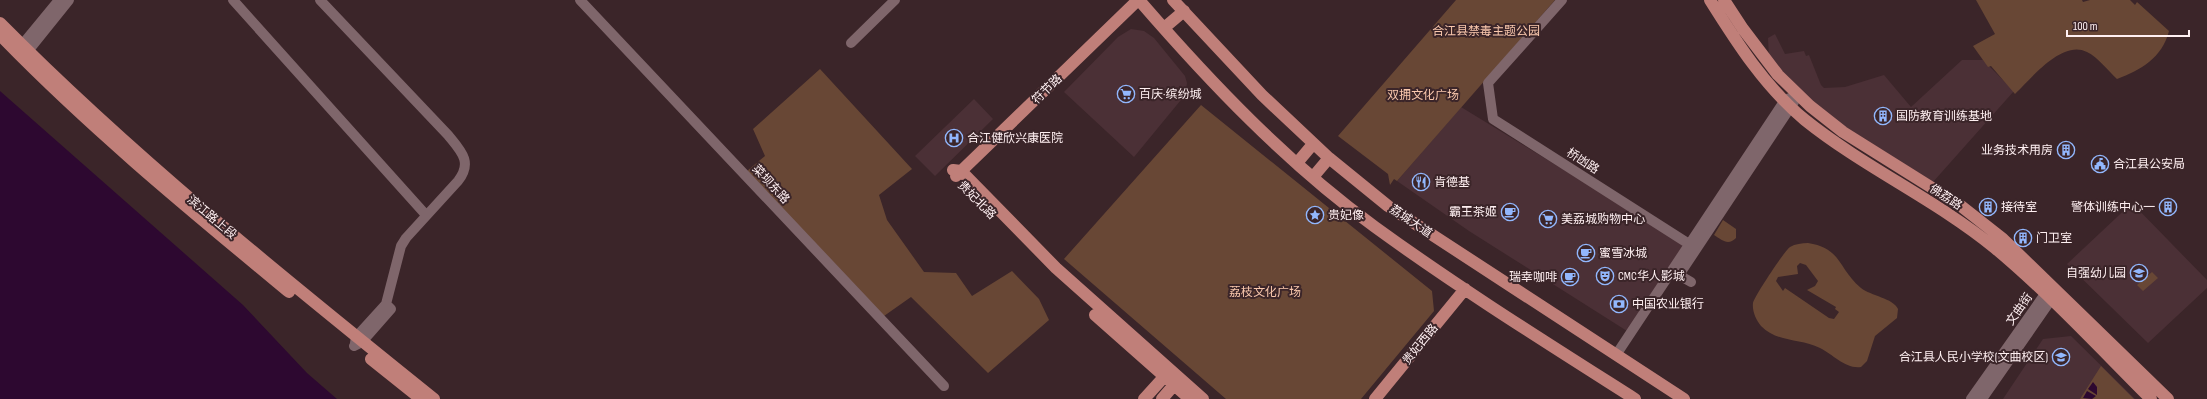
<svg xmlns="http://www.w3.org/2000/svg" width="2207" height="399" viewBox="0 0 2207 399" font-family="'Sofia Sans Condensed','Noto Sans SC',sans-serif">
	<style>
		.built { fill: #4b3036 }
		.green { fill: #684735; fill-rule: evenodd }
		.water { fill: #2d0830 }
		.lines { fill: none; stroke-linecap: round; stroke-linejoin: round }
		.minor { stroke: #7f666b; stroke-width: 10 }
		.major { stroke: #c07f79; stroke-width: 12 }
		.labels { text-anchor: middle; stroke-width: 4; stroke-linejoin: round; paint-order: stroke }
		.park-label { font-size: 12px; fill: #fac8ad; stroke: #3b2529 }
		.street-label { font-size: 12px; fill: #fff0f2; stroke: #3b2529 }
		.poi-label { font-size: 12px; fill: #fff0f2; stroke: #3b2529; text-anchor: start }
	</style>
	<rect width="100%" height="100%" fill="#3b2529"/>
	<!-- built -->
	<path class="built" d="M1131 29 1144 31 1154 38 1185 76 1187 83 1185 95 1134 157 1064 92 1118 37Z
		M1775 34 1785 54 1804 51 1806 56 1809 55 1821 85 1824 88 1845 87 1884 75 1911 107 1962 60H1983L2014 91 1933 182 1827 115 1769 59 1768 38Z
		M974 99 993 119 935 176 915 156Z
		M1461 107 1685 244 1627 331 1469 231 1397 181Z
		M2132 203 2207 280V288L2148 343 2067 264Z
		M2071 336 2135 399H2003L2043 339Z"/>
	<!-- green -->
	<path class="green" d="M1456 0H1555L1397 181 1394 179 1390 185 1388 174 1338 136Z
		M1976 0H2082L2083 2 2090 0H2130L2135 5 2137 2 2169 31C2162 58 2141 70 2117 79 2108 71 2098 57 2087 52 2062 39 2031 79 2015 94L1991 66 1988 67 1973 46 1995 34Z
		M820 69 912 169 879 195 887 220 924 272 956 273 972 296 1012 271 1039 299 1049 320 988 373 911 297 884 316 747 171 765 156 753 129Z
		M1201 105 1432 291 1434 311 1361 399H1226L1064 259Z
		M1723 220 1736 229V238C1728 246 1722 240 1714 235Z
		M1808 243C1842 248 1838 269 1861 288 1871 296 1893 298 1898 309L1897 318 1875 336 1867 361 1861 367C1845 369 1834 355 1820 348 1800 338 1778 343 1761 326 1756 320 1752 311 1753 303 1754 297 1785 250 1790 247 1795 244 1802 243 1808 243ZM1800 263 1806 265 1818 281 1815 286 1807 290 1836 307 1835 309 1839 312 1834 319 1829 318 1785 288 1783 291 1776 281 1778 277 1798 274 1797 266Z
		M2152 272 2158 278 2143 291 2137 285Z
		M2101 366 2134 399H2080Z"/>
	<!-- water -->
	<path class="water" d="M0 91 243 305 307 373 337 399H0Z
		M2093 382 2097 387V395L2088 389Z
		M2087 391 2096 396 2092 399 2083 398Z"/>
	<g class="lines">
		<!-- minor -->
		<path class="minor" d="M233 0 426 215
			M320 0 448 135C461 151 473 162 458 181L406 238 401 246 386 304 391 309 362 342 354 346
			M580 0 944 386
			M1562 0 1488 83 1493 119 1689 244
			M851 43 895 0
			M19 50 22 45 59 0
			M22 53 28 51 69 0
			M1691 282 1679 275 1794 102
			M355 343 356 337 386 304
			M1616 355 1785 100 1798 95
			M1971 399 2045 294 2053 290
			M1982 399 2051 300 2054 293"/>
		<!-- major -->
		<path class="major" d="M1139 0C1210 82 1287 163 1375 227 1459 288 1547 343 1635 399
			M1173 0 1262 95 1329 158 1388 206 1684 399
			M1710 0C1737 43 1765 87 1805 120 1865 168 1935 199 1995 248 2050 294 2100 348 2151 399
			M1724 0 1743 29 1778 75 1810 106 1843 132 1961 206 2003 239 2168 399
			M0 23C135 159 285 279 434 399
			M1164 28 1184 11
			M0 35C90 128 190 210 289 292
			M1297 163 1313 144
			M953 170 961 171 1056 268 1203 399
			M956 176 1138 0
			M1313 177 1329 158
			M1095 315 1190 399
			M371 359 421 399
			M1144 399 1164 377 1172 375
			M1162 399 1174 385V379
			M1375 399 1465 289"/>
	</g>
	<!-- icons -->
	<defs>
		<symbol id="supermarket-ring" viewBox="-11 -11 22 22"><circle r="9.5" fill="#3b2529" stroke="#92b7fd" stroke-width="1.5"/><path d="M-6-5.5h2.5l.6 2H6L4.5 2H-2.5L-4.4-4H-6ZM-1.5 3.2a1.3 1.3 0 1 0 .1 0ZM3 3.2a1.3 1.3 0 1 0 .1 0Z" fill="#92b7fd"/></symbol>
		<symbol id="building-ring" viewBox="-11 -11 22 22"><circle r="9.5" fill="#3b2529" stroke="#92b7fd" stroke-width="1.5"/><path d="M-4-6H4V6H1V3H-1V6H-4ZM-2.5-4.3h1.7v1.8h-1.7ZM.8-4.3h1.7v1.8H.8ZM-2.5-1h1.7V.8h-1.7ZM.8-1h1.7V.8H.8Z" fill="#92b7fd"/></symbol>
		<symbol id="hospital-ring" viewBox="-11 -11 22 22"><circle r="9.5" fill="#3b2529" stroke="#92b7fd" stroke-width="1.5"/><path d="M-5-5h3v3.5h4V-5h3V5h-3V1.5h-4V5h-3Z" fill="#92b7fd"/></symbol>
		<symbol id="civic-ring" viewBox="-11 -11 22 22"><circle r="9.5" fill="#3b2529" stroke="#92b7fd" stroke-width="1.5"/><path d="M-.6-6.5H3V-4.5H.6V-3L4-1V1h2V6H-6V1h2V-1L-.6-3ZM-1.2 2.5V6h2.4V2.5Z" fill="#92b7fd"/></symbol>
		<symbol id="restaurant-ring" viewBox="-11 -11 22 22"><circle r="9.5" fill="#3b2529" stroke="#92b7fd" stroke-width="1.5"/><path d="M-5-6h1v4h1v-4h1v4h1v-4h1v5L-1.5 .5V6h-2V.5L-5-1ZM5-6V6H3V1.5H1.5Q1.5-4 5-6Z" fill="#92b7fd"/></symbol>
		<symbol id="cafe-ring" viewBox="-11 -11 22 22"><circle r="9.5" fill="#3b2529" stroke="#92b7fd" stroke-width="1.5"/><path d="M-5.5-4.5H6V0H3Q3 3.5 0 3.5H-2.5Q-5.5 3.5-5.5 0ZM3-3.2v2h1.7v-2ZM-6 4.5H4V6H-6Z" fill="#92b7fd"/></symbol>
		<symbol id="sight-ring" viewBox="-11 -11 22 22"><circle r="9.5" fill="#3b2529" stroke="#92b7fd" stroke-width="1.5"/><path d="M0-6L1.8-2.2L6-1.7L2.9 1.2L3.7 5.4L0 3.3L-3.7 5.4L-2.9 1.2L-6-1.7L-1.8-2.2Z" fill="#92b7fd"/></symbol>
		<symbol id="school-ring" viewBox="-11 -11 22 22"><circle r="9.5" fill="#3b2529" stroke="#92b7fd" stroke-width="1.5"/><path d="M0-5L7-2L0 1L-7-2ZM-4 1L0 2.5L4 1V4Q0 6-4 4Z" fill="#92b7fd"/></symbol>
		<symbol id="theatre-ring" viewBox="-11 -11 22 22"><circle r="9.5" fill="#3b2529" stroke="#92b7fd" stroke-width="1.5"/><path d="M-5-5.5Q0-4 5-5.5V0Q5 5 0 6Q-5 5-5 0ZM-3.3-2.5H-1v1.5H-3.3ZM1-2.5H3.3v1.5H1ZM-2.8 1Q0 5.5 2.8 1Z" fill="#92b7fd"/></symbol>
		<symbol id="bank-ring" viewBox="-11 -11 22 22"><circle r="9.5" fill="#3b2529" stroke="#92b7fd" stroke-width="1.5"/><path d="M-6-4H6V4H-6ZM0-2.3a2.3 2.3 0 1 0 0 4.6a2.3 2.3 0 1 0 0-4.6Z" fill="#92b7fd"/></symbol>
	</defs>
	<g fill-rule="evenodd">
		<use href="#supermarket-ring" x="1116" y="84" width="20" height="20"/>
		<use href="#building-ring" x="1873" y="106" width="20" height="20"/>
		<use href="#hospital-ring" x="944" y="128" width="20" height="20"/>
		<use href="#building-ring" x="2056" y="140" width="20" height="20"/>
		<use href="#civic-ring" x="2090" y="154" width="20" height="20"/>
		<use href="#restaurant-ring" x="1411" y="172" width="20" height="20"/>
		<use href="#building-ring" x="1978" y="197" width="20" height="20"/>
		<use href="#building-ring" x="2158" y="197" width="20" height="20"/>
		<use href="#cafe-ring" x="1500" y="202" width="20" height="20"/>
		<use href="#sight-ring" x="1305" y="205" width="20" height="20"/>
		<use href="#supermarket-ring" x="1538" y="209" width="20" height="20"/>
		<use href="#building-ring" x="2013" y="228" width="20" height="20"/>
		<use href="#cafe-ring" x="1576" y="243" width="20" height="20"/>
		<use href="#school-ring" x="2129" y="263" width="20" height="20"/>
		<use href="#theatre-ring" x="1595" y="266" width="20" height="20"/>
		<use href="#cafe-ring" x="1560" y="267" width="20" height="20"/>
		<use href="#bank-ring" x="1609" y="294" width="20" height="20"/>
		<use href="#school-ring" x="2051" y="347" width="20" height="20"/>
	</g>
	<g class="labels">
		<!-- park labels -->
		<g class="park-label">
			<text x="1486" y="35">合江县禁毒主题公园</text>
			<text x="1423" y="99">双拥文化广场</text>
			<text x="1265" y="296">荔枝文化广场</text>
		</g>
		<!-- street labels -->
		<g class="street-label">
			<text transform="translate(1047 89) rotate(-44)" y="4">符节路</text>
			<text transform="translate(1583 161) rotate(33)" y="4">桥凼路</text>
			<text transform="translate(771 184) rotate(47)" y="4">菜坝东路</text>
			<text transform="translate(1946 197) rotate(33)" y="4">佛荔路</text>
			<text transform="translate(977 200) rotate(45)" y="4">贵妃北路</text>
			<text transform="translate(212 217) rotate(40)" y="4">滨江路上段</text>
			<text transform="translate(1411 221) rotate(34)" y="4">荔城大道</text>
			<text transform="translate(2019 309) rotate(-55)" y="4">文曲街</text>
			<text transform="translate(1420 344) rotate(-51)" y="4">贵妃西路</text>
		</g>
		<!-- poi labels -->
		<g class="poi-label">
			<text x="1139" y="98">百庆·缤纷城</text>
			<text x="1896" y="120">国防教育训练基地</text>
			<text x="967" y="142">合江健欣兴康医院</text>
			<text x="2053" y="154" text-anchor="end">业务技术用房</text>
			<text x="2113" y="168">合江县公安局</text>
			<text x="1434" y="186">肯德基</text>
			<text x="2001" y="211">接待室</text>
			<text x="2155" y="211" text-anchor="end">警体训练中心一</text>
			<text x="1497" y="216" text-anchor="end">霸王茶姬</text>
			<text x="1328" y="219">贵妃像</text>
			<text x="1561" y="223">美荔城购物中心</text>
			<text x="2036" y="242">门卫室</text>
			<text x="1599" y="257">蜜雪冰城</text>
			<text x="2126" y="277" text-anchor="end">自强幼儿园</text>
			<text x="1618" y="280">CMC华人影城</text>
			<text x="1557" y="281" text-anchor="end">瑞幸咖啡</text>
			<text x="1632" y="308">中国农业银行</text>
			<text x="2048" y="361" text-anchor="end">合江县人民小学校(文曲校区)</text>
		</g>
	</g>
	<!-- scale -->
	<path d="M2067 30v6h122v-6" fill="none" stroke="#fff0f2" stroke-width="2"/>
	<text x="2073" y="30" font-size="12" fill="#fff0f2" stroke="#3b2529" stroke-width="3" paint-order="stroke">100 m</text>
</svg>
